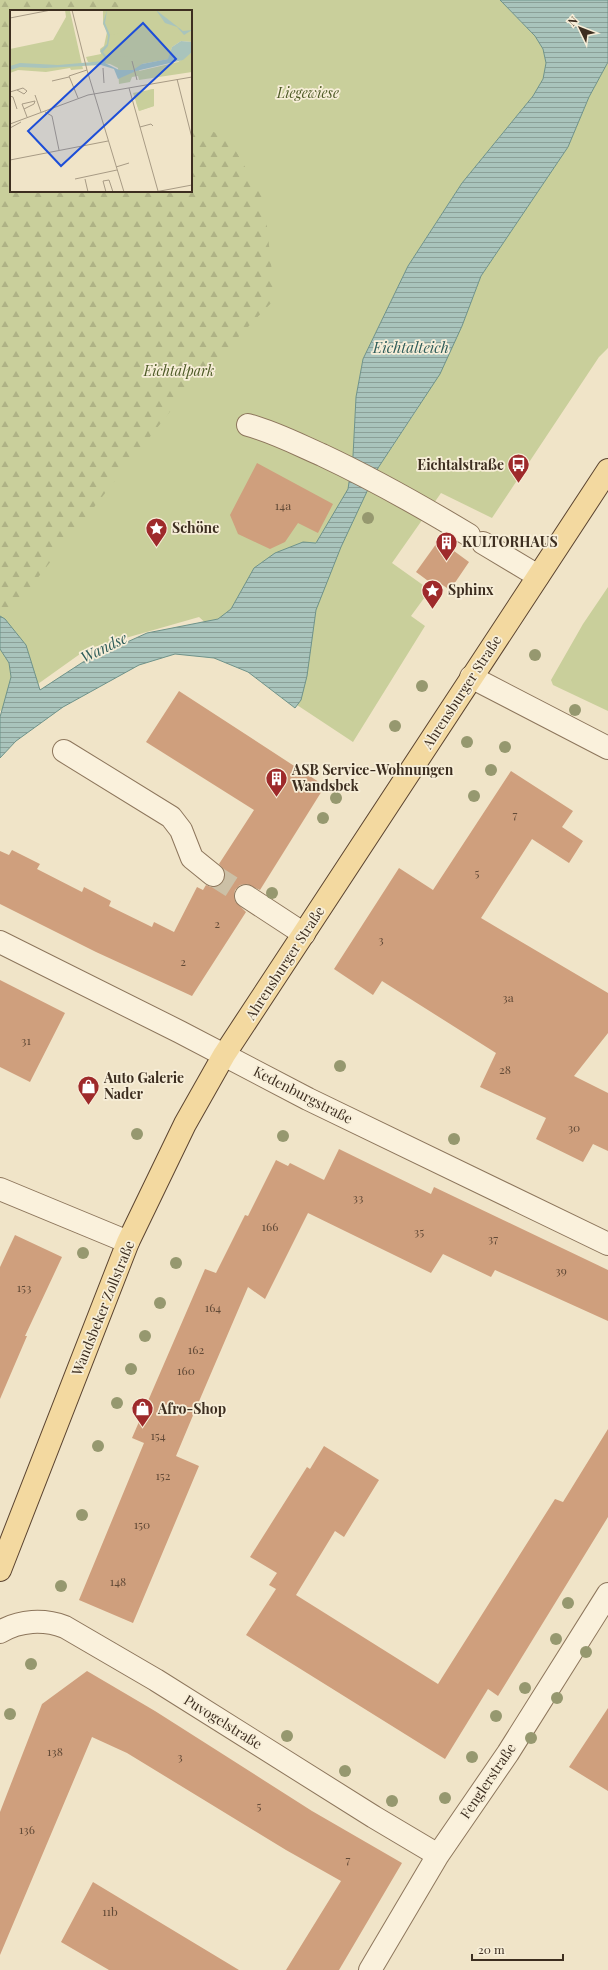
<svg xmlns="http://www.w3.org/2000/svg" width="608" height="1970" viewBox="0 0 608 1970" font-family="'Playfair Display',serif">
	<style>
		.green { fill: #c9cf9b; fill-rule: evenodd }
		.forest { fill: url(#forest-firs) }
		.water { fill: url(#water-rules); stroke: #6f938a }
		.building { fill: #cf9f7d }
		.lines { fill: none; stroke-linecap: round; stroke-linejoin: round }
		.minor-tunnel { stroke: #ccc0a6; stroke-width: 22; stroke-dasharray: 22 11; stroke-linecap: butt }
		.minor-casing { stroke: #8d765c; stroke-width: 24 }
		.major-casing { stroke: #5b4430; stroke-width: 24 }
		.minor { stroke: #faf1dc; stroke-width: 22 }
		.major { stroke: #f3d9a0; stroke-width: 22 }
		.tree { fill: #96986f }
		.labels { text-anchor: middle; stroke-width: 3.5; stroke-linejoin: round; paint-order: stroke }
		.number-label { font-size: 12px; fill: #624a37 }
		.park-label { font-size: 14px; font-style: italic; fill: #4d5a26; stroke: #f7eed8 }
		.poi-label { font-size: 14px; font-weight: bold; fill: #3d2e20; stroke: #f7eed8; text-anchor: start }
		.street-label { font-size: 14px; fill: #3d2e20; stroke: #f7eed8 }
		.water-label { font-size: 15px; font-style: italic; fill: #2f5d5a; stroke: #f7eed8 }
		.inset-road { fill: none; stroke: #a89b85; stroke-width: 1 }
		.view { fill: #1d4ed8; fill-opacity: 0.15; stroke: #1d4ed8; stroke-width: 2 }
		.inset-edge { fill: none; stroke: #3d2e20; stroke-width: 2 }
	</style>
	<defs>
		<pattern id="forest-firs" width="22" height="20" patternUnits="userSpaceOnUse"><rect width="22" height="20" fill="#c9cf9b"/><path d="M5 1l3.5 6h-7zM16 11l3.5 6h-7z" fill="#aeb285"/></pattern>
		<pattern id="water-rules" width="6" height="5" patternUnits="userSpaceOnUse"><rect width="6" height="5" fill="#a9c4bc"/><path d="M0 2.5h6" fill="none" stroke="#8ba098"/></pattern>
	</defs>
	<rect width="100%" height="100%" fill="#f0e4c8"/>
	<!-- green -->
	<path class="green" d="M0 0H500L535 36 543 49 546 63 543 79 533 96 462 183 408 266 363 359 356 397 353 456 378 468 418 408 462 326 481 276 568 147 589 97 608 62V348L599 357 492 518 441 493 392 563 430 590 411 616 425 626 353 742 297 705 199 617 87 649 0 711ZM11 11H191V191H11Z
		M608 587V711L553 685 551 680 583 624Z"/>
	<!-- forest -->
	<path class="forest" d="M0 0H109L145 11H11V191H191V130L212 131 230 141 264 200 275 299 188 389 5 619 0 616Z"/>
	<!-- water -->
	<path class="water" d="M500 0H608V62L589 97 568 147 481 276 462 326 440 374 378 468 341 547 316 610 307 676 301 700 295 708 248 672 214 658 175 654 139 665 63 707 16 741 0 758V717L11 677 9 663 0 649V616L5 619 26 645 40 690 83 662 147 633 218 619 231 609 254 568 275 553 303 542 316 543 348 489 353 456 356 397 363 359 408 266 462 183 533 96 543 79 546 63 543 49 535 36Z"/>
	<!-- building -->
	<path class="building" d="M257 463 333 504 318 533 298 523 285 542 270 549 238 534 230 515Z
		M439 540 469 562 450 590 438 582 435 586 416 572Z
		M179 691 325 786 260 890 246 884 240 885 235 890 234 895 235 901 246 912 192 996 96 952 0 904V851L9 855 12 850 40 864 37 869 82 892 84 887 111 901 109 906 152 927 154 922 174 932 197 887 203 890 206 885 211 887H217L222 883 225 877V871L219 864 254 810 146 742Z
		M511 771 573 811 562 827 583 841 569 863 532 839 481 918 608 993V1033L574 1076 608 1093V1151L593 1144 583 1162 536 1139 546 1118 480 1087 496 1053 382 981 373 995 334 969 399 868 433 890Z
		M0 980 65 1013 30 1082 0 1067Z
		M339 1149 431 1194 434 1187 608 1270V1321L495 1270 491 1277 443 1254 431 1273 308 1213 265 1299 248 1287 194 1413 176 1456 199 1466 133 1623 79 1600 144 1443 132 1438 205 1269 216 1273 245 1215 248 1216 276 1160 288 1166 290 1163 324 1180Z
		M15 1235 62 1257 25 1336H27L0 1399V1267Z
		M608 1429V1517L498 1696 488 1689 445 1759 246 1635 276 1589 269 1585 277 1573 250 1557 307 1467 310 1469 324 1446 379 1480 344 1537 335 1531 296 1595 438 1684 555 1499 563 1502Z
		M87 1671 155 1711 312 1811 402 1863 339 1970H286L341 1881 286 1850 127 1753 92 1737 0 1955V1812L42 1704Z
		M608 1708V1791L569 1767Z
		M93 1882 239 1970H109L61 1942Z"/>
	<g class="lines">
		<!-- minor-tunnel -->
		<path class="minor-tunnel" d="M213 875 246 896"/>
		<defs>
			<path id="minor" d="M248 425C274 432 297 444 322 455 373 479 421 506 469 535
				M483 543 538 576
				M471 677 608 748
				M64 751 171 817 181 830 192 858 213 875
				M246 896 304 934
				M0 942 180 1032 308 1099 608 1244
				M0 1189 128 1242
				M0 1632C20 1620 44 1619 65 1627L156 1680 374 1817 438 1855
				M370 1970 438 1855 508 1753 608 1594"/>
			<path id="major" d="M0 1570 128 1242 185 1124 224 1055 608 470"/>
		</defs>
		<!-- minor casing -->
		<use href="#minor" class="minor-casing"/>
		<!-- major casing -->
		<use href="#major" class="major-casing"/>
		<!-- minor -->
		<use href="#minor" class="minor"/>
		<!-- major -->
		<use href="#major" class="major"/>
	</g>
	<!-- trees -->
	<g class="tree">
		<circle cx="368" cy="518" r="6"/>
		<circle cx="535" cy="655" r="6"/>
		<circle cx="422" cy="686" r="6"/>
		<circle cx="575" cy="710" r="6"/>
		<circle cx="395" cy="726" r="6"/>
		<circle cx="467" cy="742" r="6"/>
		<circle cx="505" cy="747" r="6"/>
		<circle cx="491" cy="770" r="6"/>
		<circle cx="474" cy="796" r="6"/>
		<circle cx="336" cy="798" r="6"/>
		<circle cx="323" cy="818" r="6"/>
		<circle cx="272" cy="893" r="6"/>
		<circle cx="340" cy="1066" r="6"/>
		<circle cx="137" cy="1134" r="6"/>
		<circle cx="283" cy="1136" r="6"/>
		<circle cx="454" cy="1139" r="6"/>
		<circle cx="83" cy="1253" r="6"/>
		<circle cx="176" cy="1263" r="6"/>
		<circle cx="160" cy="1303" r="6"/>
		<circle cx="145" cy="1336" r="6"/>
		<circle cx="131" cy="1369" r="6"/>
		<circle cx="117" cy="1403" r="6"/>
		<circle cx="98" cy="1446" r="6"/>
		<circle cx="82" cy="1515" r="6"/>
		<circle cx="61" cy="1586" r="6"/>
		<circle cx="568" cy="1603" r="6"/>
		<circle cx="556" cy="1639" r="6"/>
		<circle cx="586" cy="1652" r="6"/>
		<circle cx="31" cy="1664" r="6"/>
		<circle cx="525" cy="1688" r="6"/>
		<circle cx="557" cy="1698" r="6"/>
		<circle cx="10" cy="1714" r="6"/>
		<circle cx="496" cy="1716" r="6"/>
		<circle cx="287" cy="1736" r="6"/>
		<circle cx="531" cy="1738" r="6"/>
		<circle cx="472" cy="1757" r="6"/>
		<circle cx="345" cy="1771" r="6"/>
		<circle cx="445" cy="1798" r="6"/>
		<circle cx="392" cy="1801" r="6"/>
	</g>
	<!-- icons -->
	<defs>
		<symbol id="bus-pin" viewBox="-11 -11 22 30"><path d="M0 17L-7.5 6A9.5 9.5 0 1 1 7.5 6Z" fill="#9e2a2b" stroke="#f7eed8"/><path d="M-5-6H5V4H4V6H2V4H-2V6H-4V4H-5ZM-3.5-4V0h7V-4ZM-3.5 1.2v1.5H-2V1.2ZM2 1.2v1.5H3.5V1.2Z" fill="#fff"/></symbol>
		<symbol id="sight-pin" viewBox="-11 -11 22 30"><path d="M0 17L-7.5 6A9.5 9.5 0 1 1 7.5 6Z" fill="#9e2a2b" stroke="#f7eed8"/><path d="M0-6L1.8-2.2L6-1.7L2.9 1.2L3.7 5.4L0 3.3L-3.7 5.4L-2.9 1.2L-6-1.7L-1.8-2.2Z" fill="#fff"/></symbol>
		<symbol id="building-pin" viewBox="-11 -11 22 30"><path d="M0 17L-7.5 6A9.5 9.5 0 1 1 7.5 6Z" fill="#9e2a2b" stroke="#f7eed8"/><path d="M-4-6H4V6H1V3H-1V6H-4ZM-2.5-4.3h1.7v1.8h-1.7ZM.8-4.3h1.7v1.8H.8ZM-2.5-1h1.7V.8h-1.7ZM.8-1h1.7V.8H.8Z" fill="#fff"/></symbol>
		<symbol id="shop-pin" viewBox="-11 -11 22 30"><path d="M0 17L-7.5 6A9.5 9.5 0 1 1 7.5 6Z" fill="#9e2a2b" stroke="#f7eed8"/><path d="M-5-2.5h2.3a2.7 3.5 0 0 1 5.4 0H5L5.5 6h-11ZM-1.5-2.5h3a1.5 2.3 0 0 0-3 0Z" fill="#fff"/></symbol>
	</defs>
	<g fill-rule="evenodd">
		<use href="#bus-pin" x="506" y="452" width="25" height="34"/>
		<use href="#sight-pin" x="144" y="516" width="25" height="34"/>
		<use href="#building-pin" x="434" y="530" width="25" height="34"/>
		<use href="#sight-pin" x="420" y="578" width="25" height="34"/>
		<use href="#building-pin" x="264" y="766" width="25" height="34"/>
		<use href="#shop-pin" x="76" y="1074" width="25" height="34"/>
		<use href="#shop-pin" x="130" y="1396" width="25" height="34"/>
	</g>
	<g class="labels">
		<!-- number labels -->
		<g class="number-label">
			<text x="283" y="510">14a</text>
			<text x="515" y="819">7</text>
			<text x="477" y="877">5</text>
			<text x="217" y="928">2</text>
			<text x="381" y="944">3</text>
			<text x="183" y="966">2</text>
			<text x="508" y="1002">3a</text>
			<text x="26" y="1045">31</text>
			<text x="505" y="1074">28</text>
			<text x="574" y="1132">30</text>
			<text x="358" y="1202">33</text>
			<text x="270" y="1231">166</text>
			<text x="419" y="1236">35</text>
			<text x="493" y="1243">37</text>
			<text x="561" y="1275">39</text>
			<text x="24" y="1292">153</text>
			<text x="213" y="1312">164</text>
			<text x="196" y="1354">162</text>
			<text x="186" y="1375">160</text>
			<text x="158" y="1440">154</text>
			<text x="163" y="1480">152</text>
			<text x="142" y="1529">150</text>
			<text x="118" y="1586">148</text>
			<text x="55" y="1756">138</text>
			<text x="180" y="1761">3</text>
			<text x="259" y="1810">5</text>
			<text x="27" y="1834">136</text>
			<text x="348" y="1864">7</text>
			<text x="110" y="1916">11b</text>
		</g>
		<!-- park labels -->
		<g class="park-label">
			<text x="308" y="98">Liegewiese</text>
			<text x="179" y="376">Eichtalpark</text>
		</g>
		<!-- poi labels -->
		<g class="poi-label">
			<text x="504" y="470" text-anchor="end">Eichtalstraße</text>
			<text x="172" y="533">Schöne</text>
			<text x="462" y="547">KULTORHAUS</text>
			<text x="448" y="595">Sphinx</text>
			<text x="292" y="775">ASB Service-Wohnungen<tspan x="292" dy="16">Wandsbek</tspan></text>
			<text x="104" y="1083">Auto Galerie<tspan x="104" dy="16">Nader</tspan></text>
			<text x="158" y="1414">Afro-Shop</text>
		</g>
		<!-- street labels -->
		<g class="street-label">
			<text transform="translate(462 692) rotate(-57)" y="5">Ahrensburger Straße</text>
			<text transform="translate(285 963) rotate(-57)" y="5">Ahrensburger Straße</text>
			<text transform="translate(303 1095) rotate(27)" y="5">Kedenburgstraße</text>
			<text transform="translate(103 1308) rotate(-68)" y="5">Wandsbeker Zollstraße</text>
			<text transform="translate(223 1722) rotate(32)" y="5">Puvogelstraße</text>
			<text transform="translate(488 1781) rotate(-56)" y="5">Fenglerstraße</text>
		</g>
		<!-- water labels -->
		<g class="water-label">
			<text x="411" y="353">Eichtalteich</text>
			<text transform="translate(104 648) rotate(-26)" y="5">Wandse</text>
		</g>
	</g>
	<!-- overview -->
	<g transform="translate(10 10)">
		<rect width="182" height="182" fill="#f0e4c8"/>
		<path d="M55 0 60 1 73 59 61 60 60 58 36 62 8 60 0 63V39L43 30 56 7ZM93 0H182V32L171 31 162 37 159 49 132 54 129 61 168 52 182 42V62L129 70 128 66 122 67 120 72 109 74 108 58 100 54 78 52 76 47 91 44 90 39 94 36 97 22 93 14ZM144 79V96L129 101 123 83Z" fill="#c9cf9b"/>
		<path d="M126 8 135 12 141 24 135 30 136 40 130 46 97 47 93 40 99 34 100 25 120 22 121 12ZM144 79V96L129 101 126 92 138 90V80Z" fill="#c9cf9b"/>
		<path d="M97 0 95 13 100 25 98 36 93 42 97 47 95 53 109 60H123L132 54 158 49 162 37 171 31 182 32V42L173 50 126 61 108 69 104 59 91 55 35 58 10 57 0 60V56L10 53 48 55 94 51 95 48 90 41 97 34 98 26 93 13ZM146 0 173 21 182 20 174 25 167 17 155 13Z" fill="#a9c4bc"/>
		<path class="inset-road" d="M62 0 77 60 114 182M0 8 41 0M122 51 127 70M93 58 94 73M167 69 182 128M42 71 59 67M119 78 148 181M0 82 13 78 17 81 14 84 7 80M25 85 31 102M0 86 3 87 7 99M68 88 59 66 77 60M14 99 24 94 25 91 12 94 14 99 17 107M35 102 42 106 49 140M0 114 78 85 182 67M130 117 141 114 143 116M0 118 11 112M0 150 98 131M106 157 119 153M65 169 107 160M75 169 78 182M96 182 93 171 99 170 103 182M145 182 182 175"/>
		<path class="view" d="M133 13 166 49 51 156 18 121Z"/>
		<rect width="182" height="182" class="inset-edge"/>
	</g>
	<!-- north arrow -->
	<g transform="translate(580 28) rotate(313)" stroke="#f7eed8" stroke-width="3" paint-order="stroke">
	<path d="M0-3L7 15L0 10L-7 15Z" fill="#3d2e20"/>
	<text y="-6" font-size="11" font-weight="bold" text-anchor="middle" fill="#3d2e20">N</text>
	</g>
	<!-- scale -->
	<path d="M472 1954v6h91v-6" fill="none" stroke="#3d2e20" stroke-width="2"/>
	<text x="478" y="1954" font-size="12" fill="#3d2e20" stroke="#f7eed8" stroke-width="3" paint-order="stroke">20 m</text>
</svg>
